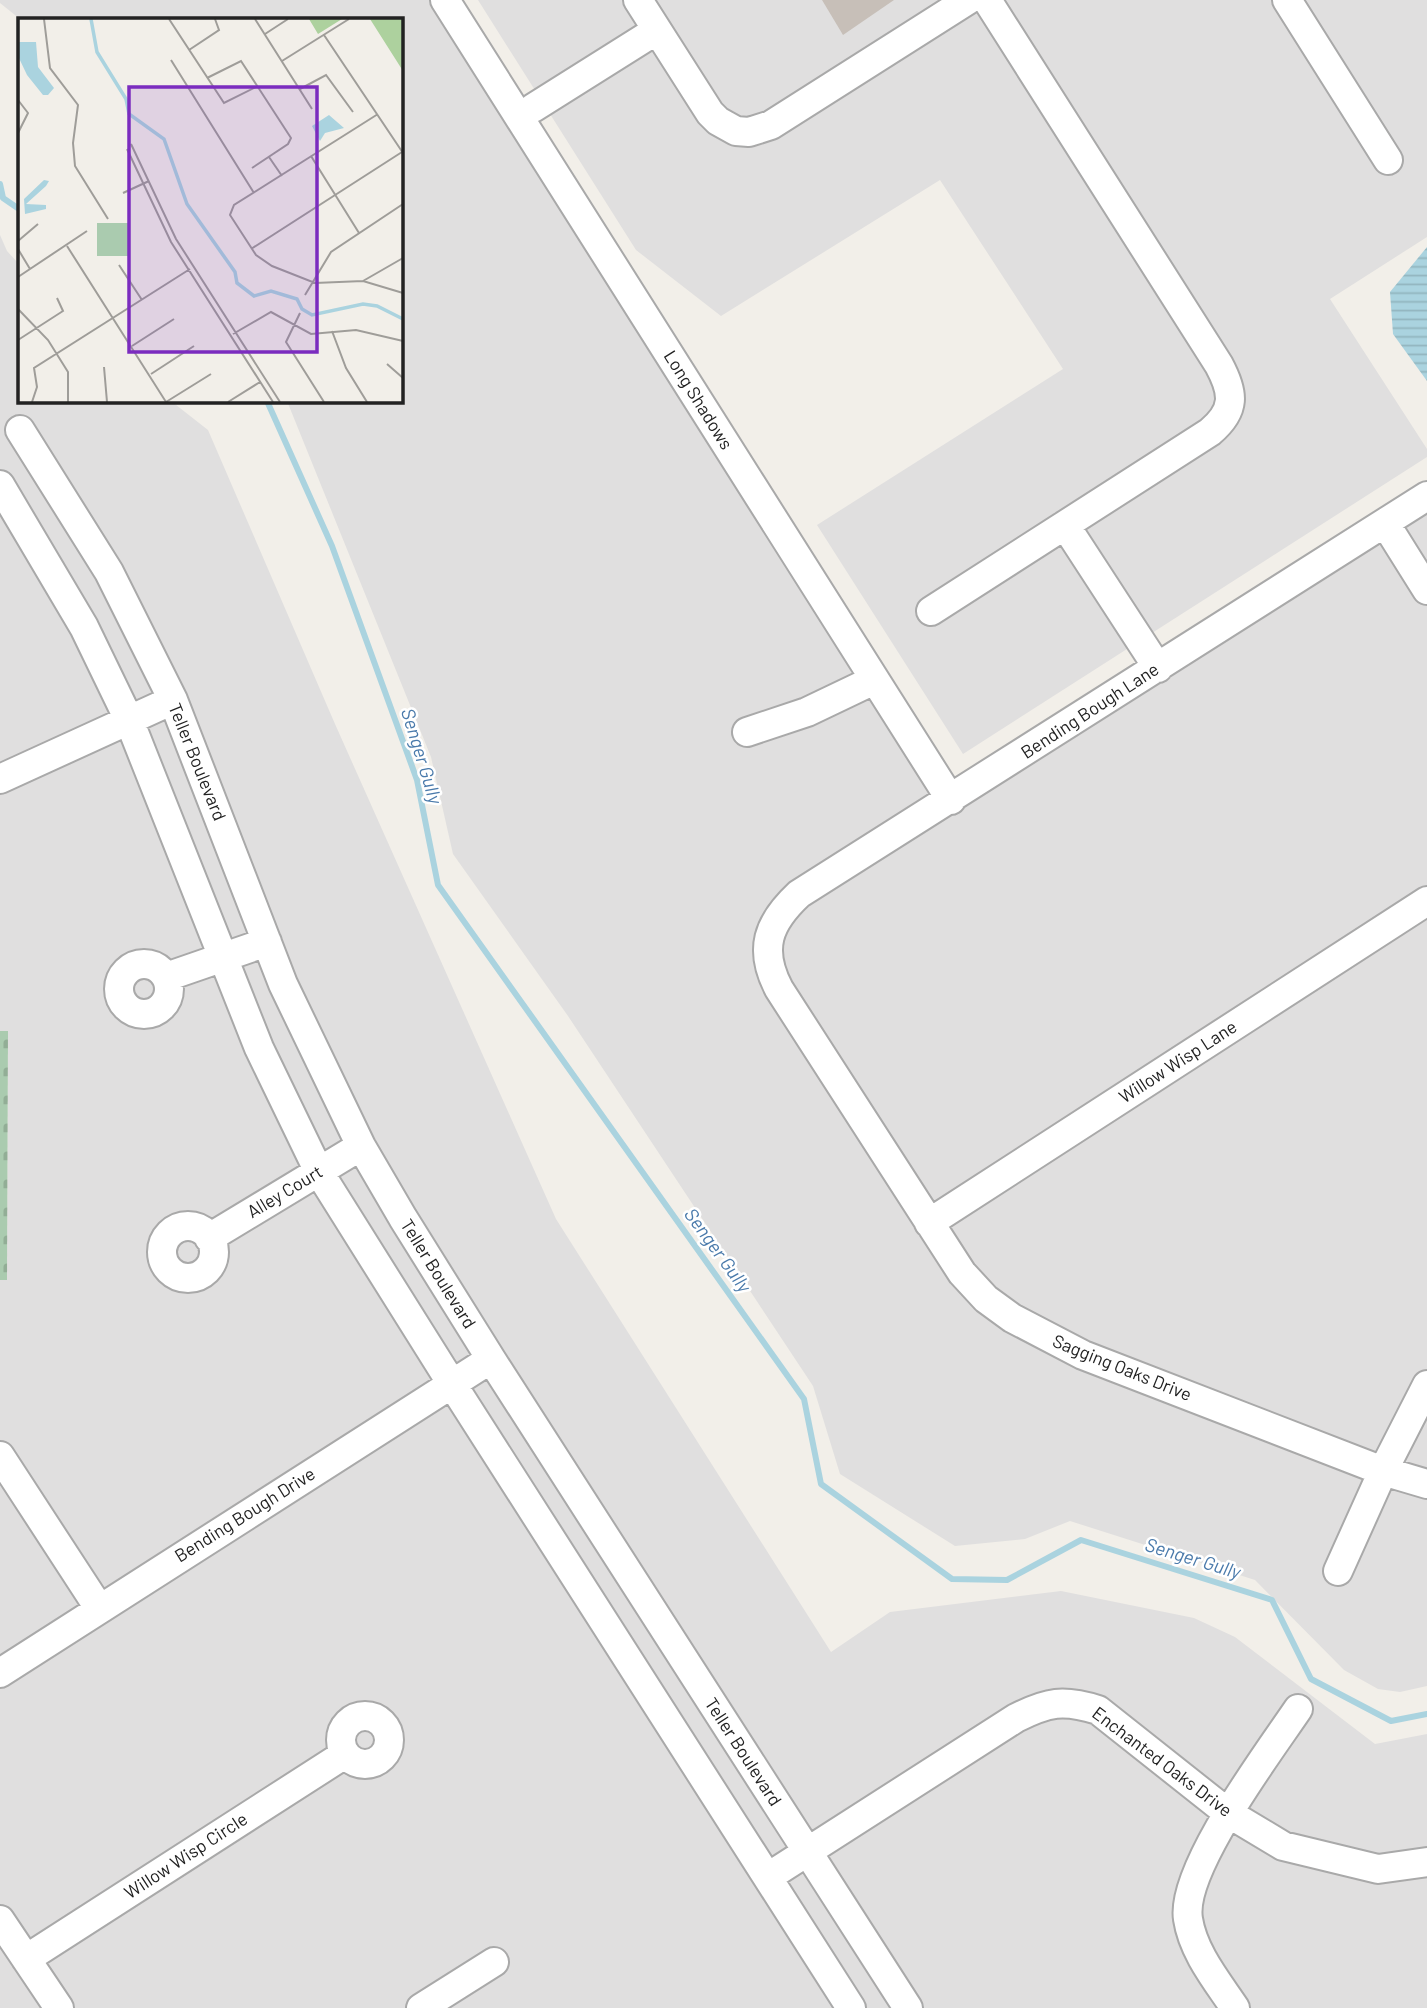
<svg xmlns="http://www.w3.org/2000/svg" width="1427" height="2008" viewBox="0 0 1427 2008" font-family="Barlow,sans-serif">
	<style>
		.residential { fill: #e0dfdf }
		.cemetery { fill: url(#cemetery-stones) }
		.water { fill: url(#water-rules) }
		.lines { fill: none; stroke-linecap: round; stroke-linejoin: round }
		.stream { stroke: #aad3df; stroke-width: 6 }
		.building { fill: #c7bfb8 }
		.minor-casing { stroke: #a9a9a9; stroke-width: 32 }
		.minor { stroke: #fff; stroke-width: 28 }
		.labels { text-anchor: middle; stroke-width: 5; stroke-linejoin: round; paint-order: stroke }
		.street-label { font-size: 18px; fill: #222; stroke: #fff }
		.water-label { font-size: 19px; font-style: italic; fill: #4a7aab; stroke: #fff }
		.inset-river { fill: none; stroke: #aad3df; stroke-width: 3.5 }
		.inset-road { fill: none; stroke: #9f9d99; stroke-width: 2 }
		.view { fill: #7b2cbf; fill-opacity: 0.15; stroke: #7b2cbf; stroke-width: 3.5 }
		.inset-edge { fill: none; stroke: #222; stroke-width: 3.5 }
	</style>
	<defs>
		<pattern id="cemetery-stones" width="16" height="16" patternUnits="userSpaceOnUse" patternTransform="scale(1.75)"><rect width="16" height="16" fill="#aacbaf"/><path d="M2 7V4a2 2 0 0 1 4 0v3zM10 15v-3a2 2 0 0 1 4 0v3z" fill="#92ae96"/></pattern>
		<pattern id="water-rules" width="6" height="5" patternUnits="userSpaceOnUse" patternTransform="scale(1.75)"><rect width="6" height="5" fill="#aad3df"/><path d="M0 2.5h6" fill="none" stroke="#92b5bf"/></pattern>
	</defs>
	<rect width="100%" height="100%" fill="#f2efe9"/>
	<!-- residential -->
	<path class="residential" d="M0 0H438L951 813 1427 509V1686L1400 1692 1378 1689 1344 1670 1255 1580 1070 1521 1025 1539 955 1546 840 1474 813 1386 568 1016 453 854 431 757 287 401H401V19H20L0 3Z
		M478 0H1427V237L1330 299 1427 449V457L963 754 817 525 1063 369 940 180 721 316 636 250Z
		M0 235 7 251 19 264V401H171L208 430 335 724 556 1219 831 1652 890 1612 1061 1591 1194 1618 1235 1637 1375 1744 1427 1734V2008H0V1280L7 1279 8 1031H0Z"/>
	<!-- cemetery -->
	<path class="cemetery" d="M0 1031H8L7 1280H0Z"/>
	<!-- water -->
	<path class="water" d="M1427 247V381L1393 334 1390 292Z"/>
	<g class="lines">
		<!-- stream -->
		<path class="stream" d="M0 184 3 198 19 209
			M267 401 332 546 417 780 438 885 804 1399 821 1484 952 1579 1007 1580 1081 1540 1272 1600 1311 1679 1391 1721 1427 1714"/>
	</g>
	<!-- building -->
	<path class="building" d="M822 0H894L843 35Z"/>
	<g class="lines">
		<defs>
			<path id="minor" d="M445 0 951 800
				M638 0 710 113 718 121 736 131 749 132 771 125 968 0
				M1287 0 1388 160
				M533 108 657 30
				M20 430 109 572 173 700 283 984 361 1146 403 1218 491 1359 908 2008
				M0 485 84 627 129 720 259 1048 319 1172 452 1384 851 2008
				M1427 496 799 894C768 923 758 949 779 989L962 1273 986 1299 1012 1318 1083 1355 1383 1471 1427 1484
				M1385 523 1427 590
				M1065 525 1158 668
				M931 611 1210 432C1236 410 1234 393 1219 365L987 0
				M747 732 807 712 874 680
				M0 779 173 700
				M119 989a25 25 0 1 1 50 0a25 25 0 1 1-50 0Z
				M166 977 267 942
				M929 1223 1427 901
				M162 1252a26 26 0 1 1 52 0a26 26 0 1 1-52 0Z
				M209 1238 361 1146
				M0 1456 99 1608
				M1338 1571 1383 1471 1427 1385
				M0 1673 491 1359
				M341 1740a24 24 0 1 1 48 0a24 24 0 1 1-48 0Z
				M768 1877 1016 1718C1048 1702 1063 1699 1098 1710L1228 1813 1283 1846 1378 1869 1427 1862
				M0 1920 59 2008
				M26 1959 345 1754
				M421 2008 494 1962
				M1235 2008C1217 1981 1193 1952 1188 1919 1180 1870 1269 1752 1298 1709"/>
		</defs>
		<!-- minor casing -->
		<use href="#minor" class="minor-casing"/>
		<!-- minor -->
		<use href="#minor" class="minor"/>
	</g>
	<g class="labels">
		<!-- street labels -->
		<g class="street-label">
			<text transform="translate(698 400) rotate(58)" y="6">Long Shadows</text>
			<text transform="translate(1090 711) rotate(-33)" y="6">Bending Bough Lane</text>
			<text transform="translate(197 762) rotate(68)" y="6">Teller Boulevard</text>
			<text transform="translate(1178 1062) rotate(-33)" y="6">Willow Wisp Lane</text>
			<text transform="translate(285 1192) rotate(-31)" y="6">Alley Court</text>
			<text transform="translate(438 1274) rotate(58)" y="6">Teller Boulevard</text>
			<text transform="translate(1122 1368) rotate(22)" y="6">Sagging Oaks Drive</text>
			<text transform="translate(245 1515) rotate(-32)" y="6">Bending Bough Drive</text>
			<text transform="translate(743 1752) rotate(57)" y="6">Teller Boulevard</text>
			<text transform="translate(1162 1762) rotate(37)" y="6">Enchanted Oaks Drive</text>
			<text transform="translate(186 1856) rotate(-33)" y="6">Willow Wisp Circle</text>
		</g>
		<!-- water labels -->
		<g class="water-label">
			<text transform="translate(422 756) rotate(73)" y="7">Senger Gully</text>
			<text transform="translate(718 1250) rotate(54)" y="7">Senger Gully</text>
			<text transform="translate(1193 1558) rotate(17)" y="7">Senger Gully</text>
		</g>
	</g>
	<!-- overview -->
	<g transform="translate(18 18)">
		<rect width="385" height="385" fill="#f2efe9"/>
		<path d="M291 1H324L300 16ZM352 1H385V53Z" fill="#add19e"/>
		<path d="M79 205H112V238H79Z" fill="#aacbaf"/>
		<path d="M0 24H18L20 49 36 70 30 77H25L9 57 0 38ZM311 97 326 110 307 115 302 123 294 108ZM26 162 31 163 28 168 8 186 28 187V191L7 196 6 181Z" fill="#aad3df"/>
		<path class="inset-river" d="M73 1 79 34 108 81 111 96 146 121 169 186 217 254 219 265 236 278 253 273 279 281 284 291 294 297 345 286 359 288 385 301"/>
		<path class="inset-road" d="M26 1 32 50 60 87 55 125 57 148 90 201M151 1 206 85 240 68M237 1 294 91M247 16 270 1M306 17 385 135M171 32 201 12 197 1M153 42 236 175M264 43 331 1M189 60 223 43 273 120 270 126 234 150M282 71 308 57 335 94M0 82 10 95 0 115M360 96 216 187 212 197 238 237 254 248 297 265 345 263 385 275M113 126 158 221 262 384M109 131 153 224 255 384M293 138 341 215M251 139 264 158M105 175 131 163M0 223 20 206M49 228 148 384 193 356M0 231 12 251M233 231 384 134M101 247 124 282M0 259 69 213M345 263 385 240M287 277 313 234 385 186M0 291 30 322 50 354V384M282 295 268 324 306 384M314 313 328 350 349 384M215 316 253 294 293 316 338 312 385 323M0 322 45 293 39 280M114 328 156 301M369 346 385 360M86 349 89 384M133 356 176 328M14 384 19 369 16 350 172 251M210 384 242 364"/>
		<path class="view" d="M111 69H299V334H111Z"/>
		<rect width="385" height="385" class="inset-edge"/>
	</g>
</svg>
